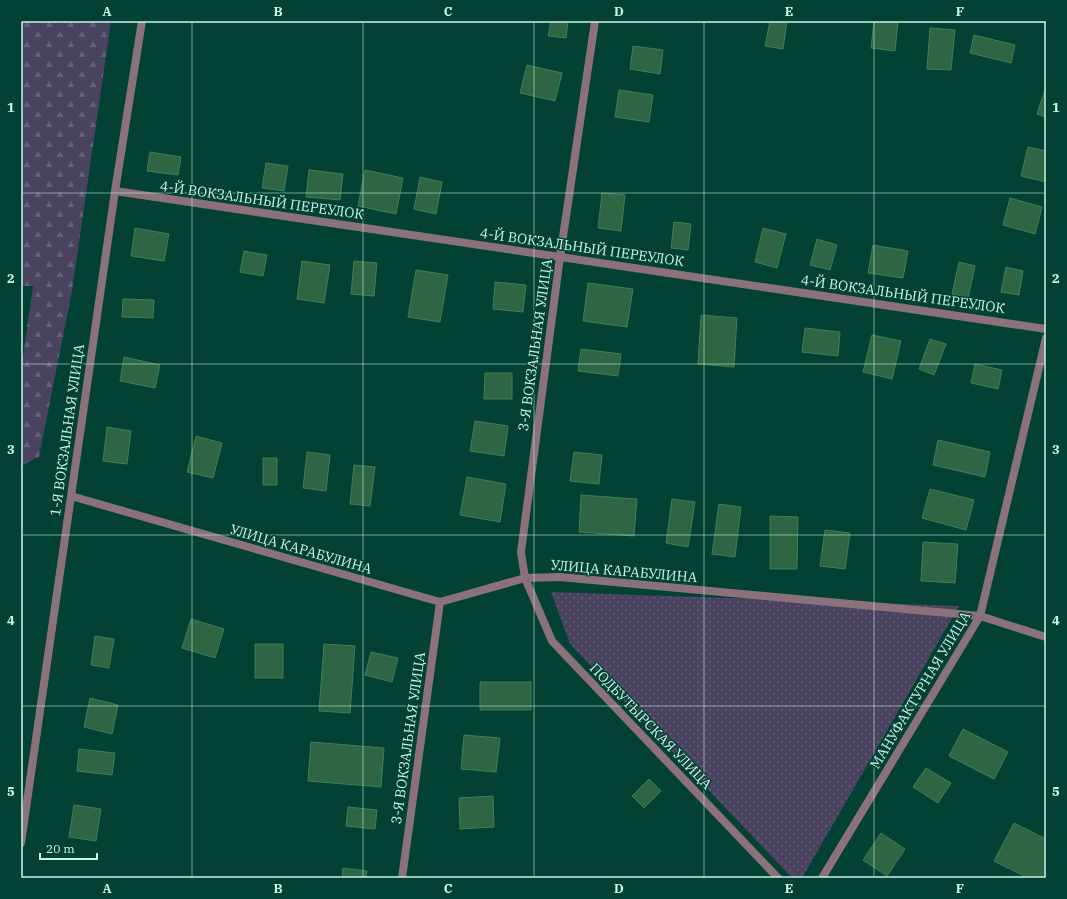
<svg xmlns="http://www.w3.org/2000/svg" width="1067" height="899" viewBox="0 0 1067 899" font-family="'IBM Plex Serif',serif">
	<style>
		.grass { fill: url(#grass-dots) }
		.forest { fill: url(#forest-firs) }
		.building { fill: #306543; stroke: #388355 }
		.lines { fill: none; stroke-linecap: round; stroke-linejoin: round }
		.street { stroke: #8b717b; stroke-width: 8 }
		.grid { fill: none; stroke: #c7f6e7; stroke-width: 1; stroke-opacity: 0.55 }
		.labels { text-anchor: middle; stroke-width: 3; stroke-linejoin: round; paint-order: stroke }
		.street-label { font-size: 14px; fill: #c7f6e7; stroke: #034134 }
		.neatline { fill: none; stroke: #c7f6e7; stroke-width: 1.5 }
		.grid-label { font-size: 13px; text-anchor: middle; font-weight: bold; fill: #c7f6e7 }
	</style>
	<defs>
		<pattern id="grass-dots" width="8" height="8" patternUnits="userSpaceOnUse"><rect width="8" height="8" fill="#494360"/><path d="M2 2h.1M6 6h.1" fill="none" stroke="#625f77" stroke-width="1.8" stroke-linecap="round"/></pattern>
		<pattern id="forest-firs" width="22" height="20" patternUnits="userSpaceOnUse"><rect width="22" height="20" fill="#494360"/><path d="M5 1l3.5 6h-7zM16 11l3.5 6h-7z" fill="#625f77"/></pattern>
	</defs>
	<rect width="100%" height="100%" fill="#034134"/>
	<!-- grass -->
	<path class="grass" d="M551 592 959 606 802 878H792L570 644Z"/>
	<!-- forest -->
	<path class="forest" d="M21 21H111L72 291 39 457 21 466V371L33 286H21Z"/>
	<!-- building -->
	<path class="building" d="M551 21H568L566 38 548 36Z
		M770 21H787L783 49 765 46Z
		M874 21 898 22 895 51 871 48Z
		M930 28 955 30 951 70 927 69Z
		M974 35 1015 45 1011 63 970 53Z
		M633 46 663 50 660 74 630 69Z
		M527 65 562 73 555 101 520 93Z
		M619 90 653 95 649 122 615 117Z
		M1045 90H1046V117L1037 114Z
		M1028 147 1046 151V182L1021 176Z
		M150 152 181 157 178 175 147 171Z
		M266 163 288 166 284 191 262 188Z
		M309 170 343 174 340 200 306 197Z
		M365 170 403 178 396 214 358 206Z
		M420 177 442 182 436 214 414 209Z
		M602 193 625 195 621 231 598 228Z
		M1010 198 1042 207 1035 234 1003 225Z
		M674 222 691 224 688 250 671 248Z
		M135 228 169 234 164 261 131 256Z
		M763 228 786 234 777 268 755 262Z
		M817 239 837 245 830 270 810 265Z
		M873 245 908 251 903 278 868 273Z
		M244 251 267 255 263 276 240 272Z
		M302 261 330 265 324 303 297 299Z
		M354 261 377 263 374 296 351 294Z
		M959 262 975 266 968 298 952 294Z
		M1006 267 1023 271 1019 295 1001 292Z
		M416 270 448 275 440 322 408 317Z
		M495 282 526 285 523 312 493 309Z
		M588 283 633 289 627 327 583 321Z
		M123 299 154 300 153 318 122 317Z
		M701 315 737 318 734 367 698 364Z
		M805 328 840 332 838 356 802 352Z
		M872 335 901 341 892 379 863 372Z
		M930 339 946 344 934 375 919 369Z
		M581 349 621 354 618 376 578 371Z
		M124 357 160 365 155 388 120 381Z
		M975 364 1002 370 998 389 971 383Z
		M485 373H512V399H484Z
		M475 421 508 426 504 456 470 451Z
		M107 427 131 431 127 464 103 461Z
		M196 436 222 443 213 478 187 472Z
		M938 440 990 452 985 477 933 465Z
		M307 452 330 455 326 491 303 488Z
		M574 452 602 455 599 484 570 481Z
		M263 458H277V485H263Z
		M354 465 375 467 370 506 350 504Z
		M467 477 506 484 500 522 460 515Z
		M930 489 974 500 966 530 922 518Z
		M581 495 637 499 634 536 579 532Z
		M672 499 695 502 688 547 666 543Z
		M719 504 741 507 735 557 712 554Z
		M770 516 798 517 797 569H770Z
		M825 530 850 533 845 569 820 566Z
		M923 542 958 544 955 583 921 581Z
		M191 619 224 629 215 658 182 648Z
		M95 636 114 639 109 668 91 665Z
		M255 644H283V678H255Z
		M324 644 355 646 350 713 319 711Z
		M371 652 398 658 392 682 365 675Z
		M480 682H531V710H480Z
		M90 698 118 705 112 734 84 727Z
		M963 729 1008 752 994 779 949 756Z
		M464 735 500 738 496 772 461 769Z
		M311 742 384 748 381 787 308 781Z
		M79 749 115 753 112 775 77 771Z
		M926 768 951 783 938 803 913 787Z
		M649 779 661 791 644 808 632 796Z
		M493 796 494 827 460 829 459 798Z
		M74 805 101 809 96 841 69 837Z
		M348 807 377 810 375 829 346 826Z
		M1014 823 1046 839V868L1041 878H1028L994 861Z
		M881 833 905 849 887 876 863 860Z
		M343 868 367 871 366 878H342Z"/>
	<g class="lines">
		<!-- street -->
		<path class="street" d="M595 21 560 257 521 552 525 578 552 641 778 878
			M115 191 1046 329
			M71 496 440 602 525 578 560 577 980 616 1046 637
			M21 843 115 191 142 21
			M402 878 440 602
			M822 878 980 616 1046 338"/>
	</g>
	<!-- grid -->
	<path class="grid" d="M192 21V878M363 21V878M534 21V878M704 21V878M874 21V878M21 193H1046M21 364H1046M21 535H1046M21 706H1046"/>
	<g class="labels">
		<!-- street labels -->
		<g class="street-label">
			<text transform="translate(262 200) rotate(8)" y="5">4-Й ВОКЗАЛЬНЫЙ ПЕРЕУЛОК</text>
			<text transform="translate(582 247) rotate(8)" y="5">4-Й ВОКЗАЛЬНЫЙ ПЕРЕУЛОК</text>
			<text transform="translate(903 294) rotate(8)" y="5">4-Й ВОКЗАЛЬНЫЙ ПЕРЕУЛОК</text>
			<text transform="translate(535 345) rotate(-82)" y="5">3-Я ВОКЗАЛЬНАЯ УЛИЦА</text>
			<text transform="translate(67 430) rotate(-82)" y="5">1-Я ВОКЗАЛЬНАЯ УЛИЦА</text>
			<text transform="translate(301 549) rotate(16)" y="5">УЛИЦА КАРАБУЛИНА</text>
			<text transform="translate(624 571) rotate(5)" y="5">УЛИЦА КАРАБУЛИНА</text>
			<text transform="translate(920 690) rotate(-59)" y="5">МАНУФАКТУРНАЯ УЛИЦА</text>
			<text transform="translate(651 726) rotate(46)" y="5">ПОДБУТЫРСКАЯ УЛИЦА</text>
			<text transform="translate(408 738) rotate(-82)" y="5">3-Я ВОКЗАЛЬНАЯ УЛИЦА</text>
		</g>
	</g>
	<!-- border -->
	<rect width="1067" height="899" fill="none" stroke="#034134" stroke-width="44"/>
	<!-- scale -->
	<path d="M40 853v6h57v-6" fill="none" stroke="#c7f6e7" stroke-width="2"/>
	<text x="46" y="853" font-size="12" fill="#c7f6e7" stroke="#034134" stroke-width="3" paint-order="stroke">20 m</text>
	<rect x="22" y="22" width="1023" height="855" class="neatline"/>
	<g class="grid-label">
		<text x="107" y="16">A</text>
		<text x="278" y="16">B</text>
		<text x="448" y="16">C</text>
		<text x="619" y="16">D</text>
		<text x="789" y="16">E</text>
		<text x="960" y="16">F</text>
		<text x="11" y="112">1</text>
		<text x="1056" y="112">1</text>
		<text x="11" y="283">2</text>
		<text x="1056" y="283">2</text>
		<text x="11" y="454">3</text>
		<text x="1056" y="454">3</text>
		<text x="11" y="625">4</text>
		<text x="1056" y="625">4</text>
		<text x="11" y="796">5</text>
		<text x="1056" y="796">5</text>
		<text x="107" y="893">A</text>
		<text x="278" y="893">B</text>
		<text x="448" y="893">C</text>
		<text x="619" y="893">D</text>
		<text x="789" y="893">E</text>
		<text x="960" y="893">F</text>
	</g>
</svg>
